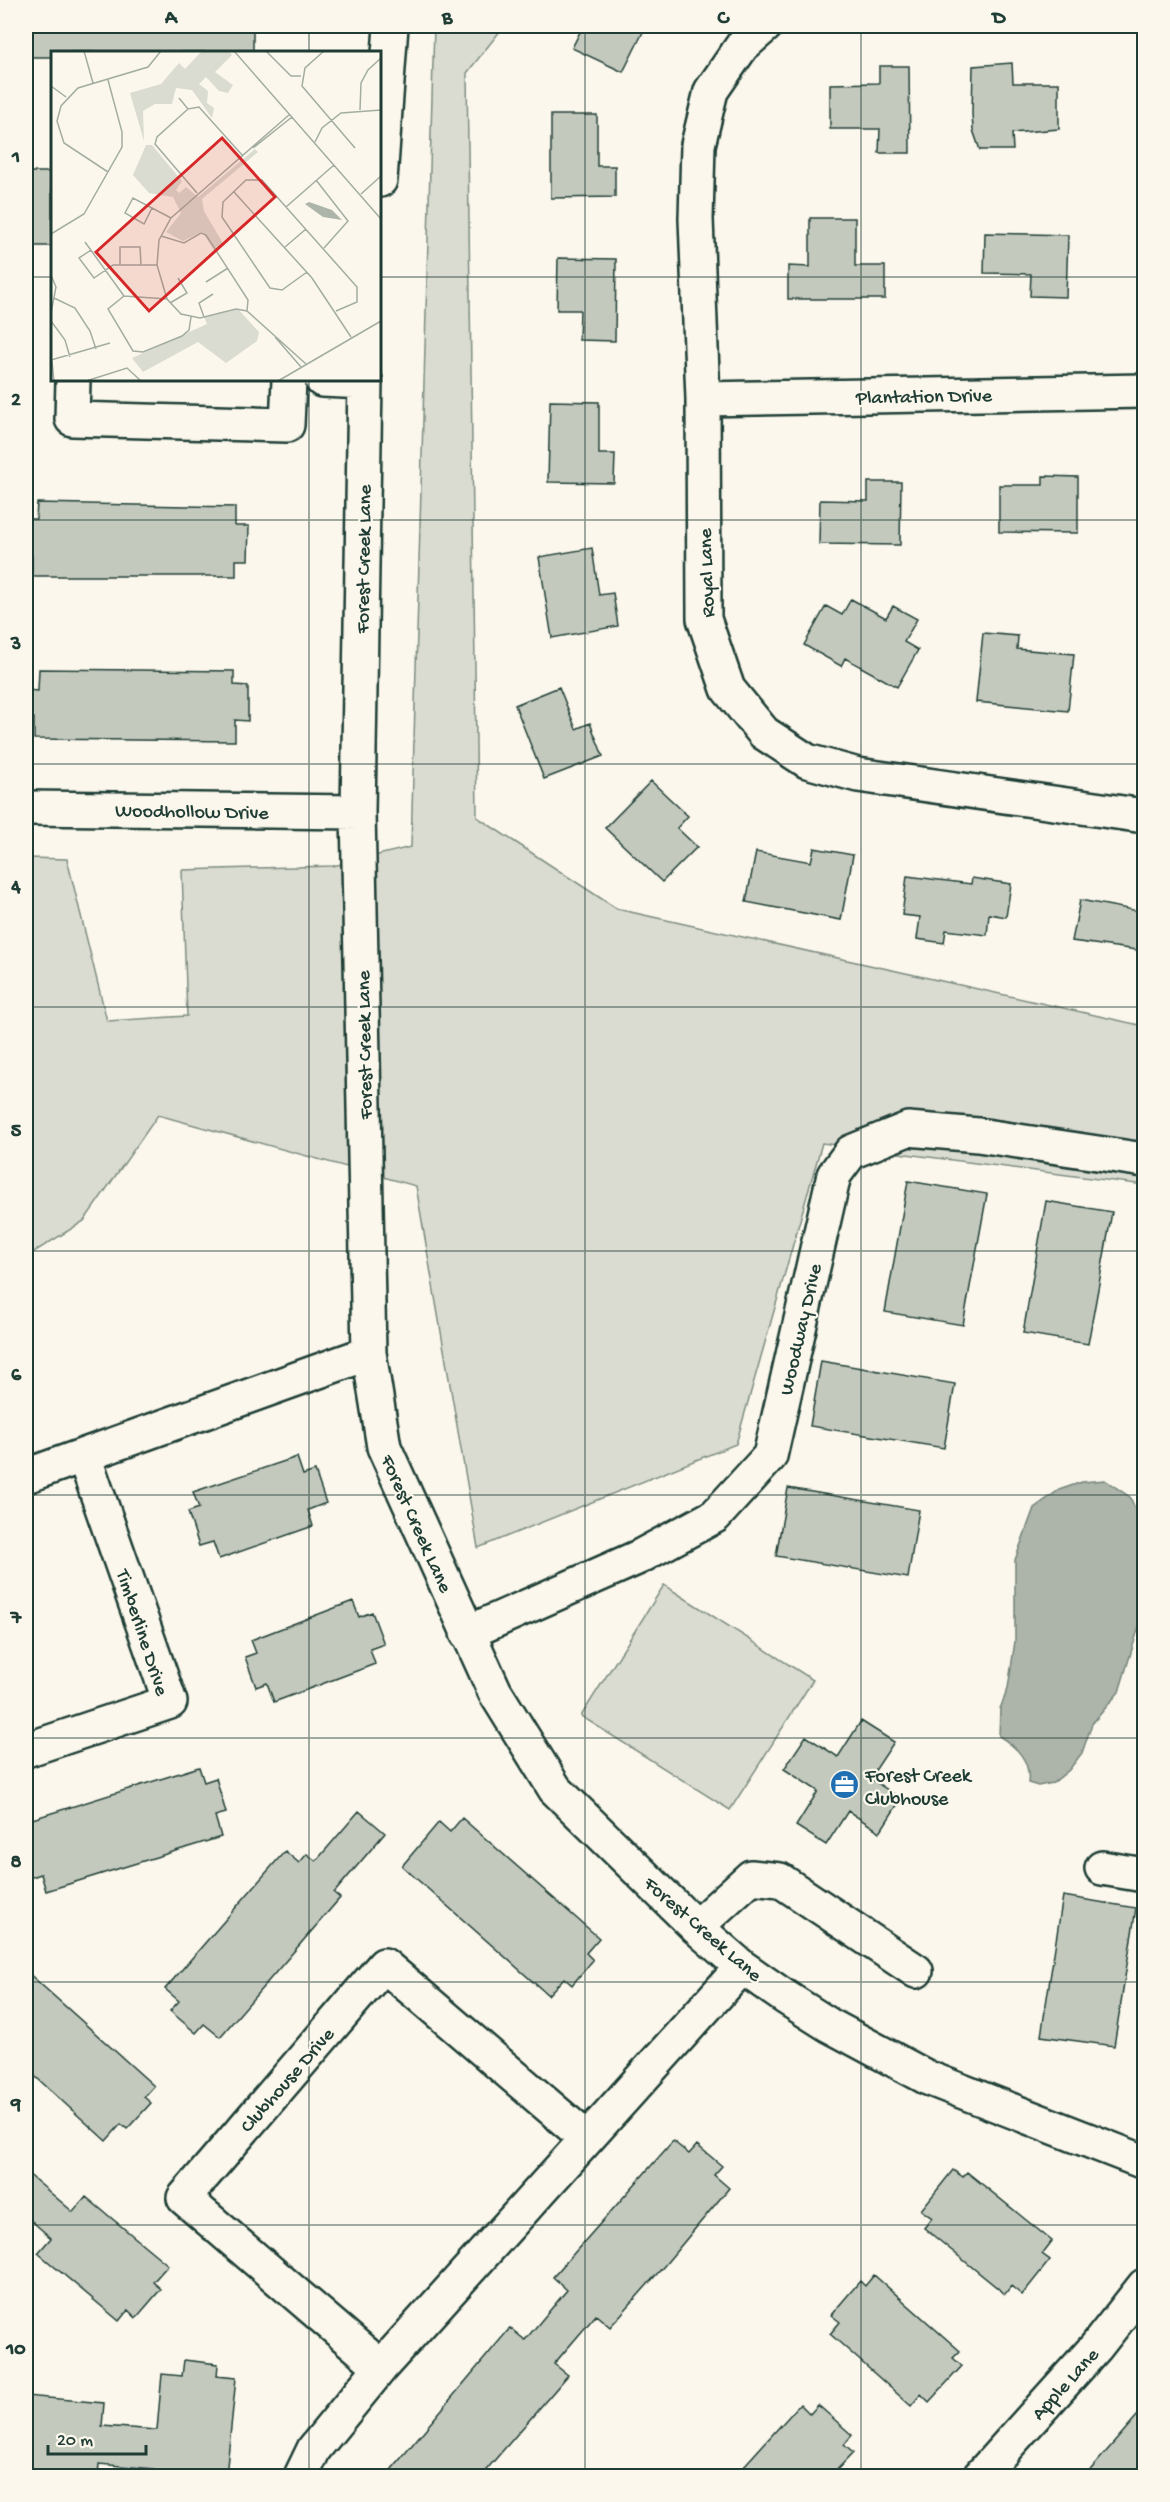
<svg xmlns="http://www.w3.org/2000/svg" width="1170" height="2502" viewBox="0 0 1170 2502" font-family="'Gochi Hand',sans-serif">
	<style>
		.green { fill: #dbdcd1; stroke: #7d8c82; stroke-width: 1.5 }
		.water { fill: #adb4aa; stroke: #74847b; stroke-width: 1.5 }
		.building { fill: #c4c9be; stroke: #1f3d34; stroke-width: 1.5 }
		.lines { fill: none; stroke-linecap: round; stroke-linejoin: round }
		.minor-casing { stroke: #1f3d34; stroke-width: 38 }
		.minor { stroke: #fbf7ec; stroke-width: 33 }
		.grid { fill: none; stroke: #1f3d34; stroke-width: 1.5; stroke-opacity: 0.55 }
		.labels { text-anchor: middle; stroke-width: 4.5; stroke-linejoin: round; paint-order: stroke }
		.street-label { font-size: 20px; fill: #1f3d34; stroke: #fbf7ec }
		.poi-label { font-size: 20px; fill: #1f3d34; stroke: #fbf7ec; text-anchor: start }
		.inset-road { fill: none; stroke: #a3ada2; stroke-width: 1.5 }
		.view { fill: #d62828; fill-opacity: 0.15; stroke: #d62828; stroke-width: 3 }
		.inset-edge { fill: none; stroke: #1f3d34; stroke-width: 3 }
		.neatline { fill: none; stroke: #1f3d34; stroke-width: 2 }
		.grid-label { font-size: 20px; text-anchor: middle; font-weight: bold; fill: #1f3d34 }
	</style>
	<rect width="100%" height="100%" fill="#fbf7ec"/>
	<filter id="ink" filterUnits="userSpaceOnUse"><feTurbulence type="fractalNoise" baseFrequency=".0167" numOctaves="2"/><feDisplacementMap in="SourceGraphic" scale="12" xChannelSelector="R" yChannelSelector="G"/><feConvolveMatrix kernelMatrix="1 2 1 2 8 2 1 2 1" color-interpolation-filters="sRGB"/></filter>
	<g filter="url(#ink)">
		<!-- green -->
		<path class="green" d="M434 26H504L467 73 477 817 617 909 1144 1026V1185L822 1143 736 1444 478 1548 416 1186 158 1115 84 1221 26 1257V858L67 859 107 1021 187 1016 182 870 333 866 411 847Z
			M664 1585 813 1680 730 1810 581 1716Z"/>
		<!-- water -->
		<path class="water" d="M1105 1480 1130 1497 1144 1529V1610L1119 1692 1092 1724 1082 1753 1069 1770 1053 1783 1038 1786 1028 1783C1031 1761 1017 1747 999 1736L1000 1709 1008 1688 1015 1641V1560L1034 1508 1059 1490 1082 1482Z"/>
		<!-- building -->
		<path class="building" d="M26 26H253V52H52V57H26Z
			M583 26H646L623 72 572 48Z
			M1012 63 1013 83H1059V129L1012 133 1013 150H980L973 130 972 113 973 66Z
			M879 66H909L910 153H879L880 129H830V84L879 83Z
			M551 115H597V166H615V197L551 198Z
			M26 172H52V246H26Z
			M810 218H855V266H885V299H788V266L810 267Z
			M985 233 1068 235 1066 297 1030 296 1031 274 984 273Z
			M558 258 616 259 615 341 579 340 580 310H557Z
			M550 401 599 402V454H615L614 483 548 482Z
			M1043 476 1078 477V533L999 532V485H1043Z
			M868 482H901L900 545 819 544 820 500 868 501Z
			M37 503 235 507V526H249L248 560H236V576H32V556L26 557V519H36Z
			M592 548 599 595 613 593 618 626 552 638 539 557Z
			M851 599 886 618 893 606 917 619 904 642 918 650 897 687 845 658 841 666 804 645 826 606 842 615Z
			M983 633 1018 636 1017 649 1074 654 1068 711 976 702Z
			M39 669 234 671V685L248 686V721L235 720V741L34 739V718H26V690L38 691Z
			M559 687 576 729 590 723 603 756 544 779 515 705Z
			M651 781 688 816 677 828 697 847 662 882 605 828Z
			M814 848 853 855 841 920 746 902 756 852 811 862Z
			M907 876 971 884 972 878 1011 884 1006 917 989 914 987 935 946 930 944 943 917 939 920 917 902 915Z
			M1080 900 1144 912V951L1072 941Z
			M908 1181 987 1194 963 1325 885 1312Z
			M1046 1201 1112 1212 1088 1344 1023 1333Z
			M821 1361 955 1384 944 1448 810 1426Z
			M297 1457 303 1475 315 1471 326 1503 308 1510 313 1526 219 1559 213 1542 199 1546 188 1512 199 1508 193 1492Z
			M788 1488 919 1510 908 1578 776 1556Z
			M353 1601 359 1617 372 1612 384 1644 370 1649 375 1664 274 1702 267 1683 256 1687 245 1657 256 1653 251 1640Z
			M861 1721 894 1742 870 1778 901 1799 880 1832 848 1811 826 1845 796 1826 818 1791 784 1769 806 1736 838 1757Z
			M199 1767 204 1782 216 1778 226 1813 215 1816 221 1837 46 1891 41 1874 26 1879V1821Z
			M359 1811 385 1833 334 1893 340 1898 220 2037 204 2024 196 2033 170 2011 179 2001 165 1989 285 1851 299 1863 307 1854 316 1861Z
			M462 1818 599 1938 586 1953 593 1960 572 1985 564 1978 548 1995 402 1866 439 1822 450 1832Z
			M1063 1896 1136 1908 1114 2046 1041 2036Z
			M26 1971 154 2086 144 2097 151 2103 127 2129 121 2124 106 2141 26 2068Z
			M673 2141 689 2154 697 2145 722 2166 714 2175 729 2188 664 2266 610 2327 596 2315 554 2364 568 2375 481 2476H386L510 2328 525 2340 567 2290 553 2277Z
			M953 2170 963 2177 967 2172 1052 2241 1042 2254 1050 2260 1022 2295 1011 2286 1005 2294 924 2228 932 2218 921 2210Z
			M26 2172 73 2212 86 2197 168 2265 153 2282 161 2289 136 2318 128 2310 119 2321 38 2253 51 2238 26 2216Z
			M874 2275 960 2351 953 2358 962 2366 929 2402 921 2394 911 2406 830 2334 840 2322 831 2315 860 2281 865 2286Z
			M184 2360 218 2364 217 2376 236 2378 226 2476H153L154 2469 99 2464 98 2476 26 2472V2396L104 2403 102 2426 157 2430 162 2374 182 2376Z
			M800 2404 810 2414 818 2405 852 2435 844 2445 853 2453 831 2476H735Z
			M1144 2408V2476H1085Z"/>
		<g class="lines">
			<defs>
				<path id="minor" d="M765 26 742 46 711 91 698 145 696 219 703 399 704 619 728 689 764 733 807 761 858 775 1144 816
					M380 180 391 26
					M73 380 72 419 287 425 289 380
					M322 380 365 382
					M365 380 358 812 369 1353 384 1447 495 1692 555 1789 696 1927 742 1967 785 1997 829 2025 928 2078 1144 2162
					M703 399 1144 391
					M26 808 358 812
					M26 1476 369 1353
					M467 1633 639 1557 715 1516 770 1456 834 1175 851 1152 908 1129 978 1135 1144 1160
					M26 1750 170 1702 84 1456
					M1102 1868 1144 1875
					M696 1927 751 1877 780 1880 916 1971
					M381 2367 184 2198 384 1965 586 2138
					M301 2476 314 2449 381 2367 742 1967
					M980 2476 1096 2347 1144 2286"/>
			</defs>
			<!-- minor casing -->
			<use href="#minor" class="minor-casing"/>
			<!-- minor -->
			<use href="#minor" class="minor"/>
		</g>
	</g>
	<!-- grid -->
	<path class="grid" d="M309 26V52M585 26V2476M861 26V2476M26 277H52M380 277H1144M309 380V2476M26 520H1144M26 764H1144M26 1007H1144M26 1251H1144M26 1495H1144M26 1738H1144M26 1982H1144M26 2225H1144"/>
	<!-- icons -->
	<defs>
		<symbol id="office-disc" viewBox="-11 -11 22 22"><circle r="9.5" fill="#1f6fb2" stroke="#fbf7ec"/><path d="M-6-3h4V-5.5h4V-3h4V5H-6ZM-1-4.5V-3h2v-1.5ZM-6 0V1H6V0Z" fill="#fff"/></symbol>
	</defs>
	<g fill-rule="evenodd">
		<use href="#office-disc" x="828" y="1768" width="33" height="33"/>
	</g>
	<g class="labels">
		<!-- street labels -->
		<g class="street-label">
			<text transform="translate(924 395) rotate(-1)" y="7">Plantation Drive</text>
			<text transform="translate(362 559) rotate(-89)" y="7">Forest Creek Lane</text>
			<text transform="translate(705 573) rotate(-92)" y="7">Royal Lane</text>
			<text transform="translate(192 810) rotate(1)" y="7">Woodhollow Drive</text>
			<text transform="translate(363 1045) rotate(-91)" y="7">Forest Creek Lane</text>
			<text transform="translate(799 1329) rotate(-77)" y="7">Woodway Drive</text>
			<text transform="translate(418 1523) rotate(66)" y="7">Forest Creek Lane</text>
			<text transform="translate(144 1632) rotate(72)" y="7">Timberline Drive</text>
			<text transform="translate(704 1928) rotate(41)" y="7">Forest Creek Lane</text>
			<text transform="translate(286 2079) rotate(-49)" y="7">Clubhouse Drive</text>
			<text transform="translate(1064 2383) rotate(-48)" y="7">Apple Lane</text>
		</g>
		<!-- poi labels -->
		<g class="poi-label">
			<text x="865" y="1781">Forest Creek<tspan x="865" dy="23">Clubhouse</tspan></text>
		</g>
	</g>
	<!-- overview -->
	<g transform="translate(51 51)">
		<rect width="330" height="330" fill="#fbf7ec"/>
		<path d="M151 0H178L181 4 164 21 182 34 177 42 168 40 155 26 148 33 157 40 156 52 163 57 161 67 141 39 125 37 121 53H104L92 60 93 90 79 42 110 33 128 12 134 18ZM95 94H101L131 130 125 139 128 142 135 136 147 146 204 98 207 101 151 148 153 160 173 194 163 199 151 181 132 190 115 181 130 162 122 146 98 142 82 124ZM187 258 208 281 206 290 175 312 147 291 92 321 81 307 156 273 153 266Z" fill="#dbdcd1"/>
		<path d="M258 151 281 159 291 169 272 166 254 153Z" fill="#adb4aa"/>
		<path class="inset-road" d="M33 0 42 32M183 0 330 168M215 0 240 25H250M273 0 254 17 251 35 304 97M0 35 15 46M128 47 137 58 148 56 192 105M137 58 106 86 104 93 146 142M309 59 310 32 317 19 330 7M239 63 120 167 108 189 106 214 116 248 130 263 149 267 185 258 196 260 255 313M264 91 271 77 290 62 330 59M202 97 241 66M57 121 13 92 6 70 10 55 27 37 97 16 110 0M265 129 297 170 273 197M183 141 261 227 300 286M310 143 330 125M235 156 283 114M101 157 93 173 74 162 82 147 120 167M0 183 33 163 71 96V81L57 29M110 185 133 192 150 182 155 184 197 249 196 260M34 191 73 245M234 196 255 178M40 199 28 207 43 227 62 214H106M69 214V196H89L90 214M256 221 231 239 219 237 171 166 172 151 195 129H211L306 236V251L285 260M0 224 5 236 0 262M155 231 177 217M3 247 24 257 39 280 45 298M116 248 73 245 57 258 82 300 92 301 131 285 138 279 140 266M119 252 136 242 127 227M153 266 148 252 162 243M0 270 14 289 19 306M224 286 250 316M0 309 59 292M1 310 3 330M35 330 76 317 90 330M227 330 330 270"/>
		<path class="view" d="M171 87 224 146 98 260 45 201Z"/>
		<rect width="330" height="330" class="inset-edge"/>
	</g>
	<!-- margin -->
	<rect width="1170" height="2502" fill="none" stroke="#fbf7ec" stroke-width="66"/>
	<!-- scale -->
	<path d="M48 2445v9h98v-9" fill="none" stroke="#1f3d34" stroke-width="3"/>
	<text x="57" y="2445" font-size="18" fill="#1f3d34" stroke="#fbf7ec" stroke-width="4.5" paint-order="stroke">20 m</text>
	<rect x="33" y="33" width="1104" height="2436" class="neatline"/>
	<g class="grid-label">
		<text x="171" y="23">A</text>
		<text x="447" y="23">B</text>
		<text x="723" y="23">C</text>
		<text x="999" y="23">D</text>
		<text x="16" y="162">1</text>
		<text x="16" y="405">2</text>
		<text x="16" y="649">3</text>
		<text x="16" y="892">4</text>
		<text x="16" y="1136">5</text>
		<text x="16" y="1380">6</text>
		<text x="16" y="1623">7</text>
		<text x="16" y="1867">8</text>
		<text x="16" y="2110">9</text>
		<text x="16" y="2354">10</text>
	</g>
</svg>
